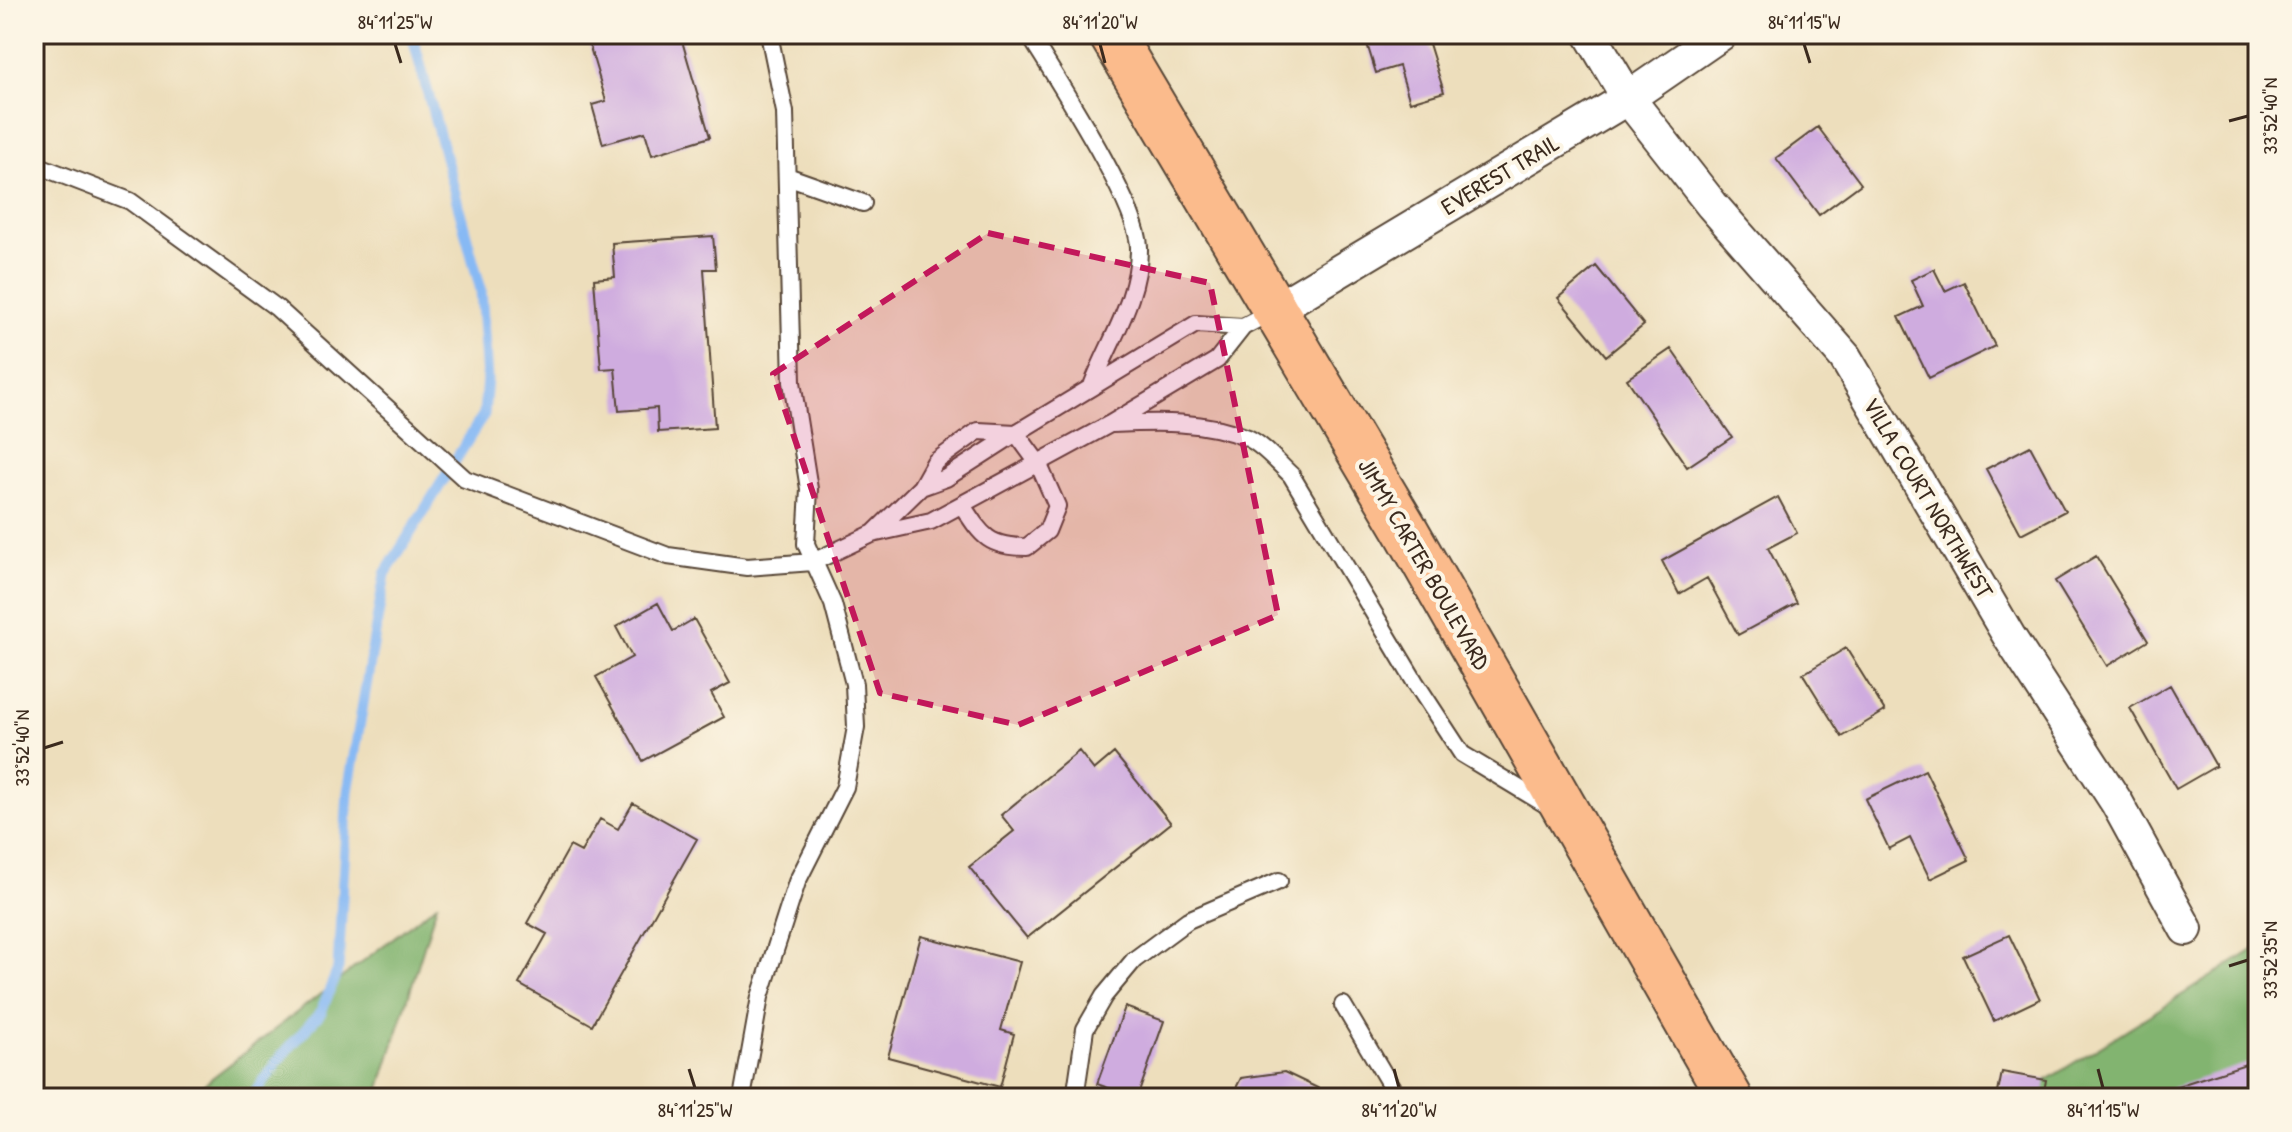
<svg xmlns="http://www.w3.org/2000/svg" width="2292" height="1132" viewBox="0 0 2292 1132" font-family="'Patrick Hand',sans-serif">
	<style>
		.forest { fill: #82b46f; stroke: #5e6f46; stroke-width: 2 }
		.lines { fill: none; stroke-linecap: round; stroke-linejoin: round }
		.stream { stroke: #87b9f4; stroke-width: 11 }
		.building { fill: #cfacdf }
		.service-casing { stroke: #564536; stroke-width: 20 }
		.minor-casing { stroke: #564536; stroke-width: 36 }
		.primary-casing { stroke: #564536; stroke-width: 48 }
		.service { stroke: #fff; stroke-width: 16 }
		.minor { stroke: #fff; stroke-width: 32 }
		.primary { stroke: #fbbb8c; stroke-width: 44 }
		.marked { fill: #c2185b; fill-opacity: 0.2; stroke: #c2185b; stroke-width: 6; stroke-dasharray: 16 10; stroke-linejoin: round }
		.ticks { fill: none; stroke: #3b2a1e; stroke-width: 3 }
		.labels { text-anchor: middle; stroke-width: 8; stroke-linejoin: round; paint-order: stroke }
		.street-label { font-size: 24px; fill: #3b2a1e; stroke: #fcf5e5 }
		.neatline { fill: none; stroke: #3b2a1e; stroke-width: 3 }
		.ticks-label { font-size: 20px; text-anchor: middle; fill: #3b2a1e }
	</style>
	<rect width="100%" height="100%" fill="#fcf5e5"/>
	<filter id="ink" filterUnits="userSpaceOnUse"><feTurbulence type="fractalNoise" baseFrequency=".0125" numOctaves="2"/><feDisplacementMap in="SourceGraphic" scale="16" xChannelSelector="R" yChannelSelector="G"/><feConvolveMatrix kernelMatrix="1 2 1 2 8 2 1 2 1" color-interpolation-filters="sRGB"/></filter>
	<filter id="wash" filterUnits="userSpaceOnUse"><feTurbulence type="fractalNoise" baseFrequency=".006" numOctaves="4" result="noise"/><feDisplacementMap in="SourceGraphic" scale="32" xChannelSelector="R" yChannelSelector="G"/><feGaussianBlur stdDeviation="1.8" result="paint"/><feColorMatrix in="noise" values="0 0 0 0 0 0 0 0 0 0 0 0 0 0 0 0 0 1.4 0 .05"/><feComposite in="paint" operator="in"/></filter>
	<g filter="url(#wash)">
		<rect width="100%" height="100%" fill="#eddebc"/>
		<!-- forest -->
		<path class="forest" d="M437 904 377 1098H186Z
			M2258 947V1098H2018Z"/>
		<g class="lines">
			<!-- stream -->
			<path class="stream" d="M251 1098 281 1057 321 1012 338 969 348 792 385 574 484 414 487 379 481 290 412 34"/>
		</g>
		<g id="blocks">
			<!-- building -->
			<path class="building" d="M623 34H680L710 137 652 155 645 132 603 144 592 105 606 101 589 44Z
				M1364 34H1426L1444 92 1410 102 1399 66 1376 73Z
				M1818 127 1861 184 1819 215 1776 158Z
				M713 236 716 269H704L715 428 658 432 657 408 619 411 615 368 601 369 594 279 615 277 612 243Z
				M1596 266 1644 325 1606 356 1558 298Z
				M1934 269 1945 291 1964 282 1995 346 1929 378 1899 317 1923 306 1911 280Z
				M1671 349 1732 437 1687 467 1627 379Z
				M2030 446 2065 511 2021 534 1986 469Z
				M1778 497 1797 533 1768 548 1797 603 1738 635 1707 578 1679 594 1662 561Z
				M2096 556 2148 641 2107 666 2055 581Z
				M658 603 673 631 694 619 730 683 711 693 724 717 643 761 596 677 632 657 616 627Z
				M1846 648 1885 711 1842 737 1803 674Z
				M2170 685 2216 766 2176 789 2130 708Z
				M1079 751 1094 770 1114 753 1171 823 1027 938 969 867 1014 831 1001 815Z
				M1925 770 1969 860 1930 879 1910 838 1889 849 1865 799Z
				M633 803 697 839 592 1025 519 984 547 934 527 923 570 846 581 852 600 819 618 829Z
				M2009 935 2040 999 1994 1021 1963 956Z
				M921 936 1020 962 1001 1030 1014 1034 1000 1087 888 1057Z
				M1125 1007 1164 1021 1137 1098 1097 1084Z
				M2258 1060V1098H2168L2165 1090Z
				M1284 1072 1328 1093 1329 1098H1231L1241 1078Z
				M2002 1072 2046 1080 2043 1098H1997Z"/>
		</g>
	</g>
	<g filter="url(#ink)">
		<use href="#blocks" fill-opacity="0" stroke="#564536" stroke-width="2"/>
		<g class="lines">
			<defs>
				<path id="service" d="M1029 34C1055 77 1138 204 1139 247 1140 297 1109 341 1092 386
					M34 164 130 201 277 308 465 479 668 556 747 567 813 562 872 534 931 521 1110 424 1217 360 1243 327 1275 310
					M787 176 863 203
					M1112 424C1157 422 1205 420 1248 438 1263 445 1278 463 1291 475L1415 682 1462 754 1550 807
					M921 487 946 478 1016 433 1038 463 1057 506 1047 531 1027 547C988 547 982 536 962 505
					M874 533 921 487 935 462 978 431 1016 433 1196 324 1243 327
					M1343 1005 1398 1098
					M742 1098 760 997 797 882 845 787 856 727 854 684 833 604 806 544 809 489 792 382 785 112 769 34
					M1075 1098 1085 1029 1104 996 1134 960 1188 920 1279 881"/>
				<path id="minor" d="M1590 34 1628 98 1712 205 1845 357 2010 638 2117 803 2186 929
					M1276 309 1628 98 1721 34"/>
				<path id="primary" d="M1111 34 1404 527 1730 1098"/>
			</defs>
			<!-- service casing -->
			<use href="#service" class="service-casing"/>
			<!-- minor casing -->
			<use href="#minor" class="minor-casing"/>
			<!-- primary casing -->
			<use href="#primary" class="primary-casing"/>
			<!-- service -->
			<use href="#service" class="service"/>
			<!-- minor -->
			<use href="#minor" class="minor"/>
			<!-- primary -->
			<use href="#primary" class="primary"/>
		</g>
	</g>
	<!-- marked area -->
	<path class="marked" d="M988 233 1210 283 1278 615 1018 725 880 693 773 374Z"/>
	<!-- ticks -->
	<path class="ticks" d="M395 44 401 63M1100 44 1105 63M1804 44 1810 63M2229 121 2248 116M44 748 63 742M2229 966 2248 960M689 1069 695 1088M1394 1069 1399 1088M2098 1069 2103 1088"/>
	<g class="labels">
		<!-- street labels -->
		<g class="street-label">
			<text transform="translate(1500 175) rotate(-31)" y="8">EVEREST TRAIL</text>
			<text transform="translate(1928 498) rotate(59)" y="8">VILLA COURT NORTHWEST</text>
			<text transform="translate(1424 564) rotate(60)" y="8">JIMMY CARTER BOULEVARD</text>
		</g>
	</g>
	<!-- margin -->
	<rect width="2292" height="1132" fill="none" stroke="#fcf5e5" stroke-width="88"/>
	<rect x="44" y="44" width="2204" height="1044" class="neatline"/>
	<g class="ticks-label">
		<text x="395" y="29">84°11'25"W</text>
		<text x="1100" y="29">84°11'20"W</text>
		<text x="1804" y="29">84°11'15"W</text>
		<text transform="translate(2270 116) rotate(-90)" y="7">33°52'40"N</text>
		<text transform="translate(22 748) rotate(-90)" y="7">33°52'40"N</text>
		<text transform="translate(2270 960) rotate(-90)" y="7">33°52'35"N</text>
		<text x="695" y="1117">84°11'25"W</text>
		<text x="1399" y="1117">84°11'20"W</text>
		<text x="2103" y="1117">84°11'15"W</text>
	</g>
</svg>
